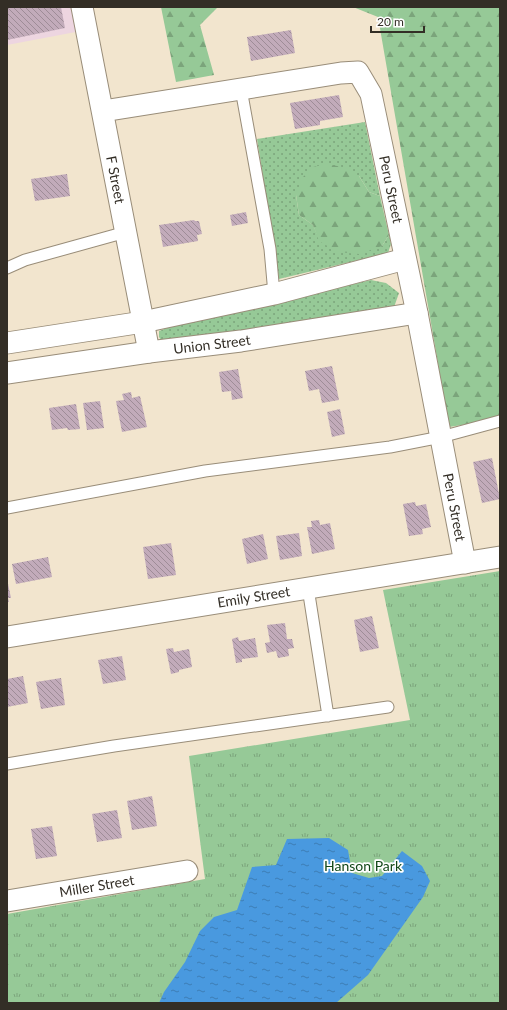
<svg xmlns="http://www.w3.org/2000/svg" width="507" height="1010" viewBox="0 0 507 1010" font-family="Lato,sans-serif">
	<style>
		.commercial { fill: #edd5e0 }
		.grass { fill: url(#grass-dots) }
		.forest { fill: url(#forest-firs) }
		.park { fill: url(#park-tufts) }
		.water { fill: url(#water-ripples) }
		.building { fill: url(#building-back-hatch) }
		.lines { fill: none; stroke-linecap: round; stroke-linejoin: round }
		.lane-casing { stroke: #998d79; stroke-width: 13 }
		.street-casing { stroke: #998d79; stroke-width: 23 }
		.lane { stroke: #fff; stroke-width: 11 }
		.street { stroke: #fff; stroke-width: 21 }
		.labels { text-anchor: middle; stroke-width: 3.5; stroke-linejoin: round; paint-order: stroke }
		.street-label { font-size: 14px; fill: #332e26; stroke: #fff }
		.park-label { font-size: 14px; fill: #124818; stroke: #fff }
	</style>
	<defs>
		<pattern id="grass-dots" width="8" height="8" patternUnits="userSpaceOnUse"><rect width="8" height="8" fill="#96c997"/><path d="M2 2h.1M6 6h.1" fill="none" stroke="#7ba47b" stroke-width="1.8" stroke-linecap="round"/></pattern>
		<pattern id="forest-firs" width="22" height="20" patternUnits="userSpaceOnUse"><rect width="22" height="20" fill="#96c997"/><path d="M5 1l3.5 6h-7zM16 11l3.5 6h-7z" fill="#7ba47b"/></pattern>
		<pattern id="park-tufts" width="24" height="20" patternUnits="userSpaceOnUse"><rect width="24" height="20" fill="#96c997"/><path d="M3 7l-1-3M5 7V3M7 7l1-3M15 17l-1-3M17 17v-4M19 17l1-3" fill="none" stroke="#7ba47b"/></pattern>
		<pattern id="water-ripples" width="26" height="14" patternUnits="userSpaceOnUse"><rect width="26" height="14" fill="#4999df"/><path d="M2 4q2-2 4 0t4 0M15 11q2-2 4 0t4 0" fill="none" stroke="#3d7db5"/></pattern>
		<pattern id="building-back-hatch" width="6" height="6" patternUnits="userSpaceOnUse"><rect width="6" height="6" fill="#c2abba"/><path d="M-1 5l2 2M0 0l6 6M5-1l2 2" fill="none" stroke="#9e8c97"/></pattern>
	</defs>
	<rect width="100%" height="100%" fill="#f2e5ce"/>
	<!-- commercial -->
	<path class="commercial" d="M7 7H76L81 31 7 45Z"/>
	<!-- grass -->
	<path class="grass" d="M365 122 380 196 369 192 359 176 296 195 299 215 313 225 320 241 382 246 389 235 391 244 388 253 279 279 257 139Z
		M371 280 386 283 399 293 393 310 163 343 159 337V331L175 325Z"/>
	<!-- forest -->
	<path class="forest" d="M161 7H218L200 25 214 75 176 82Z
		M353 7H500V419L449 427 378 17Z
		M328 164 346 168 359 176 369 192 380 196 389 235 382 246 359 254 338 252 319 241 313 225 299 215 296 195 302 178 313 167Z"/>
	<!-- park -->
	<path class="park" d="M500 571V1002L499 1003H7V914L205 879 189 756 410 720 383 590Z"/>
	<!-- water -->
	<path class="water" d="M329 838 348 850 352 873 369 878 382 876 402 851 422 866 430 881 423 897 368 975 336 1003H159L164 992 185 962 200 931 214 917 237 910 252 867 276 865 287 839Z"/>
	<!-- building -->
	<path class="building" d="M7 7H61L65 28 7 40Z
		M291 30 295 53 251 61 247 37Z
		M339 95 343 117 320 121V125L295 129 290 103Z
		M67 174 70 196 35 201 31 179Z
		M246 212 248 223 232 226 230 215Z
		M194 220 195 221H199L202 234 197 235 198 241 163 247 159 225Z
		M332 366 339 400 322 403 319 389 309 391 305 371Z
		M238 369 243 398 232 400 231 391 222 392 219 372Z
		M131 392 132 398 140 396 147 427 122 432 116 401 124 400 122 394Z
		M100 401 104 428 87 430 83 403Z
		M76 404 80 429 68 430 67 428 52 430 49 408Z
		M340 409 345 434 332 437 327 412Z
		M492 458 500 499 482 503 473 462Z
		M415 502 416 506 426 504 431 527 422 529 423 534 409 536 403 504Z
		M319 520 320 525 330 523 335 549 312 554 307 527H312L311 521Z
		M299 533 302 556 280 560 276 536Z
		M263 534 268 559 247 564 242 539Z
		M171 543 176 575 148 579 143 547Z
		M48 557 52 577 16 584 12 564Z
		M7 579 11 598H8L9 602H7Z
		M372 616 379 648 360 652 354 620Z
		M285 623 287 639H292L294 648 288 649 289 656 278 658 276 651 267 653 265 643 270 642 267 625Z
		M238 637 239 641 255 638 258 657 242 659V662L236 663 232 639Z
		M173 648 174 652 189 649 192 667 179 670V672L171 674 166 649Z
		M122 656 126 680 103 684 98 660Z
		M23 676 28 703 7 707V679Z
		M61 678 65 705 41 709 36 682Z
		M152 796 157 826 132 830 127 801Z
		M117 810 122 838 97 842 92 814Z
		M52 826 57 856 36 859 31 829Z"/>
	<g class="lines">
		<defs>
			<path id="lane" d="M241 89 270 249 274 294
				M7 268 25 260 126 232
				M7 508 205 471 390 447 441 437 500 421
				M308 588 328 716
				M7 764 114 746 388 707"/>
			<g id="street">
				<path id="s1" d="M82 7 149 352"/>
				<path id="s2" d="M103 111 341 73 358 72 371 94 417 313 465 563"/>
				<path d="M7 343 143 322 274 294 405 259"/>
				<path id="s3" d="M7 373 149 352 241 341 417 313"/>
				<path id="s4" d="M7 637 500 557"/>
				<path id="s5" d="M7 901 187 871"/>
			</g>
		</defs>
		<!-- lane casing -->
		<use href="#lane" class="lane-casing"/>
		<!-- street casing -->
		<use href="#street" class="street-casing"/>
		<!-- lane -->
		<use href="#lane" class="lane"/>
		<!-- street -->
		<use href="#street" class="street"/>
	</g>
	<g class="labels">
		<!-- street labels -->
		<g class="street-label">
			<text dy="5" stroke="none"><textPath href="#s1" startOffset="176">F Street</textPath></text>
			<text dy="5" stroke="none"><textPath href="#s2" startOffset="381">Peru Street</textPath></text>
			<text dy="5" stroke="none"><textPath href="#s3" startOffset="207">Union Street</textPath></text>
			<text dy="5" stroke="none"><textPath href="#s2" startOffset="705">Peru Street</textPath></text>
			<text dy="5" stroke="none"><textPath href="#s4" startOffset="250">Emily Street</textPath></text>
			<text dy="5" stroke="none"><textPath href="#s5" startOffset="91">Miller Street</textPath></text>
		</g>
		<!-- park labels -->
		<g class="park-label">
			<text x="363" y="871">Hanson Park</text>
		</g>
	</g>
	<!-- border -->
	<rect width="507" height="1010" fill="none" stroke="#332e26" stroke-width="16"/>
	<!-- scale -->
	<path d="M371 26v6h53v-6" fill="none" stroke="#332e26" stroke-width="2"/>
	<text x="377" y="26" font-size="12" fill="#332e26" stroke="#ffffff" stroke-width="3" paint-order="stroke">20 m</text>
</svg>
